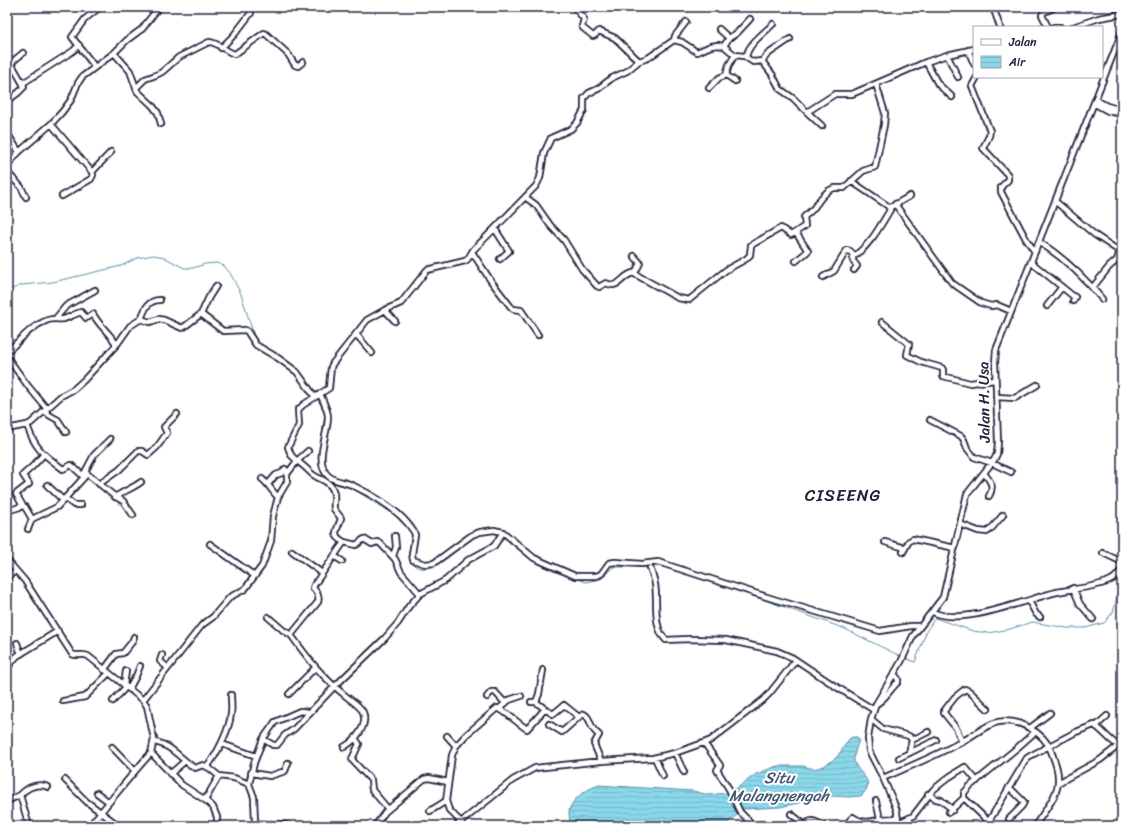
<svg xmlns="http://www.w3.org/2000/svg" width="1129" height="833" viewBox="0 0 1129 833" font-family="Sriracha,sans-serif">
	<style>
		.water { fill: url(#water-rules); stroke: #608fa4 }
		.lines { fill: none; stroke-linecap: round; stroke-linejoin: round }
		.stream { stroke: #608fa4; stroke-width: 1 }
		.minor-casing { stroke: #22223b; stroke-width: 8 }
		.minor { stroke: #fff; stroke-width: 4.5 }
		.labels { text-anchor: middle; stroke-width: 4; stroke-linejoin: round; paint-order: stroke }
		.street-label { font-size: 15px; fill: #22223b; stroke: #fff }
		.water-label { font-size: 16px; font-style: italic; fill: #415870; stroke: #fff }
		.quarter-label { font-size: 17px; letter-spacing: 1px; fill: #22223b; stroke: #fff }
	</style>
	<defs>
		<pattern id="water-rules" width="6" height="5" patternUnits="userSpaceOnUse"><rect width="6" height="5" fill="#8ad7ea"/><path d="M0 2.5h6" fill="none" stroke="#77b8ca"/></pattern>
	</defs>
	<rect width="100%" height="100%" fill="#fff"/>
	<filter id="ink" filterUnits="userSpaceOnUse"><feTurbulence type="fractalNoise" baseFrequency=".025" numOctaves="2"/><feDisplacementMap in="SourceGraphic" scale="8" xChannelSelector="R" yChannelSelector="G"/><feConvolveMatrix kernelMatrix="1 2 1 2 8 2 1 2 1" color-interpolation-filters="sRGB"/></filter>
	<g filter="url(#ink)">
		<!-- water -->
		<path class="water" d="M852 737H857L859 740C857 746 854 753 854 759 855 774 879 779 861 796L849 797 830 796 780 807 744 809 724 826H571C570 822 569 817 569 813 569 800 587 789 598 785L693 791 709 795 726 793 737 788 756 774 777 766H803L814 769 824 766 837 757 849 739Z"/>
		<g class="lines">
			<!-- stream -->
			<path class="stream" d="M7 291 22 285 53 282 121 266 137 258 154 255 164 257 184 268H193L205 264 217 263 224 266 230 273 241 294 255 339 261 345
				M265 348C289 359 301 369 314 391
				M317 398 325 413 319 458 321 471 326 478 332 482 355 490 398 517
				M412 533C412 541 408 549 410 557 410 562 413 565 417 567 435 575 460 545 475 537 482 533 492 531 499 534
				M502 536 530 559 553 571 586 582 601 579 613 567H649
				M652 567 665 566
				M711 581 843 628 902 657
				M905 658 915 662 927 630 935 618 973 631 988 633 1010 629 1032 622 1067 628H1085L1104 623 1113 612 1118 593 1122 585"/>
			<defs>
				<path id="minor" d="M574 7 584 19 582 26 583 28 593 36 595 35 599 31 615 38 639 61
					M993 7 1000 27
					M1048 27 1042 15 1044 12 1055 7
					M1054 27H1060
					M1073 27 1099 18 1122 14
					M719 29 729 38
					M674 40 675 36 686 22
					M724 46 729 38 737 33 750 19
					M221 48 234 35 251 13
					M968 50 974 64
					M114 53 130 71 137 91 152 105 158 113 161 124
					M947 55 958 77
					M746 57C749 43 763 34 773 24
					M762 61 768 54 790 39
					M926 62 938 84 952 97
					M95 67 72 37 85 19 100 7
					M726 75 729 65 735 55
					M977 77 972 86 990 131 989 136 983 148 1008 175V180L1001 187V192L1026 239 1035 252
					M23 83 73 51 79 45
					M136 88 145 79 156 75 162 72 179 57 209 42C218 42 226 52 235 54L264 33 266 34 288 54 295 65 298 66 303 62
					M709 88 719 78 726 75 735 81
					M1096 100 1107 106 1122 110
					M7 101 18 93 24 87 23 84 11 63 23 53
					M1095 104 1108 111 1122 114
					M807 112 822 126
					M51 124 92 172 93 175 91 179 62 196
					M7 133 19 152
					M7 166 19 152 51 124 62 112 71 100 78 83 82 77 114 53 127 40 142 29 159 7
					M7 172 21 187 26 197
					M92 172 111 152
					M525 197 536 205 550 225 564 240 582 269 597 286 599 287 606 283C619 290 621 276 633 273L678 298 689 300 726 270 746 259 750 255 751 245 753 244 781 228 791 235 805 226 804 217 813 209 821 198 828 191 834 188H844L863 171 875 167 884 125 885 113 876 84
					M1056 202 1095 235 1122 253
					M895 204 952 283 981 303 991 306 997 305 1011 311
					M889 208 910 196
					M495 229 509 251 500 259
					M1039 242C1063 257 1084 277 1102 299
					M472 252 491 281 511 307 513 309 521 310 538 335
					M853 255V261L857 266 854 270
					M634 256 640 263 635 273
					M796 261 808 251 796 233
					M1031 262 1073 296 1075 297 1073 301
					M823 277 834 271 847 250 850 251 853 255H856C872 242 879 228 890 210L888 206 851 181
					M1093 287 1109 267 1117 260 1119 253V249L1122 242
					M1047 306 1062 287
					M385 310 395 321
					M201 314 209 297 216 286
					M56 318 66 306 95 290
					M141 319C145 309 148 300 160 300
					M882 322 909 344 907 355 921 362 942 368 943 370V376L970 383 995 380
					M356 334 372 353
					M7 352C20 340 31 326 48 320 55 318 58 320 64 319 69 317 75 314 81 312L86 318 93 314C100 327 109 332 116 344
					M7 357 28 386 47 409
					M320 394C323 401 328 410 328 417 328 434 316 456 325 472 331 482 345 481 354 486 377 497 401 511 414 532L415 535 412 554 413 560 425 564 434 563 472 535 480 532 494 530 503 532 534 558 575 576H596L601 574 609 563 615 562 642 564 658 562 770 598 880 631 911 626H920
					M996 397 1015 398 1037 385
					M45 411 49 415 58 420 66 432
					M930 420 961 436 964 440 967 448 974 457 992 463 1011 472
					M27 425C35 449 43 454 63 469L71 465 82 475 85 472 113 495 123 501 133 515
					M7 429 27 425 31 423 61 396 74 389 84 380 118 343 130 326 141 319 150 322 159 319 164 320 182 328 184 327 201 314 223 331 245 330 247 331 256 345 278 358 297 372 315 397
					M308 451 297 461C303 465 307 469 311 473 318 480 332 480 334 494 335 499 333 504 334 509L341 518C338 530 330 534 344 542L314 585 313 588C317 592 320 596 318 602L291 635C309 660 322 677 347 697 352 701 360 706 363 712 368 726 356 740 344 747
					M85 472 94 455 110 439
					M984 473C990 481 995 486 989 496
					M262 479C269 484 271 491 278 497
					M99 484 119 470 138 451H142L148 455 157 447 167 433 164 427 177 414
					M268 484 276 475 282 473 285 469 288 472
					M47 485 63 500
					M115 497C124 491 133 488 141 482
					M65 498 74 505H81
					M23 506 16 494 29 484 23 475 33 466 44 454
					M7 511 23 506 25 507 32 519 28 529
					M32 519 57 507 87 474
					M960 524 978 531 987 532 991 529 1003 515
					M344 542 356 545 364 539 372 544 377 542 380 543 395 559 401 572 420 594
					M885 542 905 548
					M210 544 255 576
					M292 551 322 573
					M903 552 909 541 913 539 955 548
					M1103 553 1122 562
					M334 556 342 561
					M393 556 396 547 395 536
					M7 560 25 581 72 654C77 657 82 653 88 656L143 700 147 706 154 739 151 753 182 785 205 800 213 807 217 817V826
					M650 568C652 573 654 578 655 584 658 601 652 627 666 640L689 639 726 640 777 651 793 658 835 686 874 710
					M7 579 10 575 16 571
					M1073 588 1080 604 1093 619
					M1029 601 1036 614 1040 617
					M933 612C961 627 1027 599 1057 592 1071 589 1100 587 1111 580 1116 578 1119 573 1122 569
					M268 617 283 630 291 635
					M17 643 21 654
					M162 655 160 661 168 668
					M7 668 17 656 58 631
					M104 670 116 654 123 653 132 642 134 637
					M124 685 126 671
					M129 689 136 676 140 666
					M289 694 315 668
					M487 697 491 692H495L505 703
					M143 700 202 625 213 617 230 597 245 589 262 566 271 541 273 516 278 497 287 482V474L297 461 291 455 288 447 299 425 298 410 303 405 329 388 331 367 333 363 367 320 385 310 401 303 427 270 465 261C471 258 469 254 474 249 495 229 515 207 536 186L540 178 544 153 551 138 571 129 577 123 584 110V98L589 93 598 89 612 78 627 71 639 61 648 58 674 40 682 42 697 52 711 46 718 45 724 46 735 55 744 56 753 62 762 61 772 74 780 89 793 98 807 112 835 94H852L926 62 947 55 974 49
					M63 701 85 697 109 673
					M113 701 126 687
					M536 702 539 694 543 670
					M876 704C885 700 890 689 898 682V679L894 674
					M500 708 509 700 521 696
					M545 709 553 714 564 705 579 717
					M871 719 883 729 909 736 912 740 909 753
					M549 724 562 732 579 717 584 714C591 718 589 724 594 730 595 732 597 733 599 735L594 744 601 761
					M1096 726 1107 716
					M1030 728 1050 713
					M447 736 456 746
					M355 738 359 744 352 759 353 761 371 780 372 790 388 809
					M263 739 275 722 300 711 310 712
					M912 740 928 732
					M154 742C170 744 180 758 193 767L195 768 203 765 209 768 219 776
					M962 742 956 728 944 713V711L955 697 965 689 969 691 988 709
					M704 743 720 765 717 770 729 789 740 812 749 821 744 826
					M222 744 256 756
					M112 747 135 771
					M675 753 684 772
					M655 758 663 776
					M899 758 936 740
					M207 767C217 754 229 731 231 714 232 708 231 702 231 695
					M251 773 270 776 285 771 288 763
					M170 774 185 761
					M883 778C909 767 935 756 961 742 973 736 985 725 998 722 1018 718 1044 732 1051 751 1054 759 1058 768 1058 777 1060 795 1043 812 1035 826
					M65 780 87 802 118 825
					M1058 783 1100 760 1118 746
					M249 784 254 797 255 822C263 826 279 822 290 826
					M97 793 109 802
					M928 794 936 799 941 800 953 810
					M20 795C28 787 38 783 48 787
					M964 798 988 821
					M205 800 219 776 234 778 249 784 254 763 263 739 273 745H277L285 735 294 729 334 687 385 638 398 623 409 606 420 594 446 580 468 560 494 546 503 532
					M7 801 20 795 29 826
					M876 801 880 819 898 818
					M430 811 446 801
					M949 812 964 798V793L969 787 1017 748 1035 732
					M791 814 805 825
					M1009 819 1022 806 1024 802 1009 787
					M461 822 449 810 446 801 452 755 456 746 466 735 497 708C503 709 520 725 527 729L545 709 536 702H531
					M898 823 913 816 933 790 949 777 965 767 977 781
					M89 826C110 802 129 777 151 753
					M375 826 385 812 424 779 429 778 448 782
					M456 826 513 780 535 768 601 761 653 758 675 753 706 742 711 740 763 700 769 694 796 660
					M756 826 760 824 768 826
					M804 826C810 818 816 821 824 826
					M844 826 853 817C862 823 869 823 880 819
					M898 826 897 811 894 803 883 778 869 751 868 738 871 719 876 704 901 662 913 636 943 597 967 494 994 460 997 454 998 442 995 362 996 350 1122 32
					M986 826 1027 758 1030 756 1076 732 1094 725C1104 731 1113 745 1122 747"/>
			</defs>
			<!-- minor casing -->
			<use href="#minor" class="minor-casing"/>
			<!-- minor -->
			<use href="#minor" class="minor"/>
		</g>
	</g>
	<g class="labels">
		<!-- street labels -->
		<g class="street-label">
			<text transform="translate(984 402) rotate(-91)" y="5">Jalan H. Usa</text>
		</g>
		<!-- water labels -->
		<g class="water-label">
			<text x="779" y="783">Situ<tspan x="779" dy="18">Malangnengah</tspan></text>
		</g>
		<!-- quarter labels -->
		<g class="quarter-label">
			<text x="843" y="501">CISEENG</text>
		</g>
	</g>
	<!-- margin -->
	<rect width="1129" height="833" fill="none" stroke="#fff" stroke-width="24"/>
	<rect x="12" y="12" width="1105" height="809" fill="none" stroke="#22223b" stroke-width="1.5" filter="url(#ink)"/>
	<!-- legend -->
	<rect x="973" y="26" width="130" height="52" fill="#ffffff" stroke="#a7a7b1"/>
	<rect x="981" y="39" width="20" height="6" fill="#ffffff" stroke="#a7a7b1"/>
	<text x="1009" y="46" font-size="12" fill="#22223b">Jalan</text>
	<rect x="981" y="56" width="20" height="12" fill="url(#water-rules)" stroke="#a7a7b1"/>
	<text x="1009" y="66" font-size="12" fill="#22223b">Air</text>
</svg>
